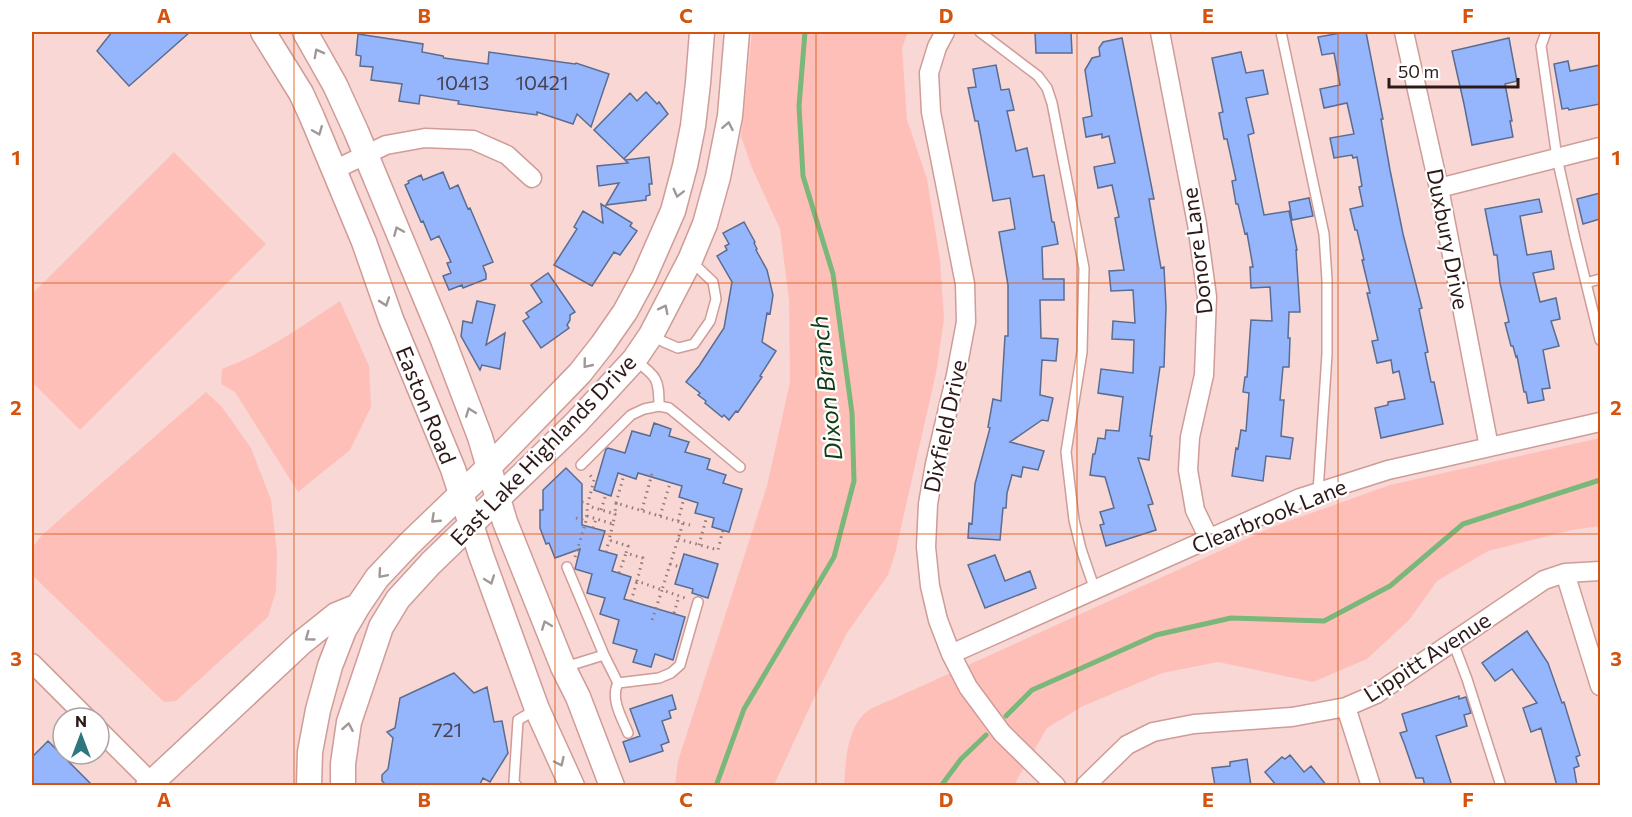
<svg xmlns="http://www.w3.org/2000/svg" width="1632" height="817" viewBox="0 0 1632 817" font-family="Commissioner,sans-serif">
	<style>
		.green { fill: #ffbfb9 }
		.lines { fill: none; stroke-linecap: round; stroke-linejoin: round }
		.stream { stroke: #79b77a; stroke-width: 5 }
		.building { fill: #95b6fd; stroke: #5a6c90; stroke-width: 1.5 }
		.lane-casing { stroke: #cf9c97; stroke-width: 12 }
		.street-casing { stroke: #cf9c97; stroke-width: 21 }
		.secondary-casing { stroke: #cf9c97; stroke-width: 27 }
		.path { stroke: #957b78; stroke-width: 3; stroke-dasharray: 1.5 4.5; stroke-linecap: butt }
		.lane { stroke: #fff; stroke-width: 9 }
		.street { stroke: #fff; stroke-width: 18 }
		.secondary { stroke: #fff; stroke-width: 24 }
		.oneway { stroke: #a09897 }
		.grid { fill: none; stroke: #d5530d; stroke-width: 1.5; stroke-opacity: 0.55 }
		.labels { text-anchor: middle; stroke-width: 4.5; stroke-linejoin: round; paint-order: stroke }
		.number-label { font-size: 20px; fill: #474151 }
		.street-label { font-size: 22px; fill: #2d1a18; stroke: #fff }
		.water-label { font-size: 24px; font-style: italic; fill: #103d15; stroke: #fff }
		.neatline { fill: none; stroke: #d5530d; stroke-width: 2 }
		.grid-label { font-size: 20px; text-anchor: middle; font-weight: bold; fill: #d5530d }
	</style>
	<rect width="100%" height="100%" fill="#f8d7d4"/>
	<!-- green -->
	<path class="green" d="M752 32H908L902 48 907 120 927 179 940 260 944 319 936 373 895 554 888 575 847 633 814 698 774 785H675L678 761 767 486 790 382 789 300 780 229 752 168 741 136Z
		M174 152 266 244 80 430 32 382V294Z
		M340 301 369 366 371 407 350 450 298 492 235 392 221 384 222 369C265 353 302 326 340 301Z
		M206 392 222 407 251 448 271 500 277 552 276 591 268 617 176 701 164 702 32 575V548L42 535Z
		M1600 438V526L1572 530 1488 551 1437 581 1409 620 1367 659 1313 682 1218 662 1162 673 1083 706 1047 728 1014 785 844 786C846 762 846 732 864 714 871 707 884 703 893 699L1275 526 1390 485Z"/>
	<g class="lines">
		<!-- stream -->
		<path class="stream" d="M1006 716 1032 690 1156 635 1231 618 1324 621 1390 586 1463 524 1600 480
			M716 786 744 709 834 557 854 481 852 413 833 274 803 176 799 106 805 32
			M941 786 961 759 986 735"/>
	</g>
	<!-- building -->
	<path class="building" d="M112 32H190L129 86 97 51Z
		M1035 32H1071L1072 53H1036Z
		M1346 32H1366L1383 119H1381L1390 170 1403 234 1422 308 1419 309 1428 352 1425 353 1431 382H1434L1443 424 1381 438 1375 408 1388 405V402L1405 399 1399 371 1393 373 1391 360 1377 363 1372 341 1378 340 1367 293H1370L1362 260H1364L1357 230H1355L1350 209 1363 206 1359 187 1362 186 1357 157 1353 158 1352 155 1334 158 1330 138 1354 134 1347 103 1324 108 1320 89 1340 85 1334 53 1322 55 1318 37Z
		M358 34 423 44 422 52 443 56 444 58 488 64 489 52 575 64 576 63 609 74 591 127 577 114 573 124 537 112V115L458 104 459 101 420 95 419 104 399 101 402 84 371 80 373 67 360 66 361 56 356 55Z
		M1122 38 1154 199H1149L1161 268 1164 267 1166 307 1164 367H1160L1150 436H1152L1149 460 1138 458 1153 504 1148 505 1156 530 1106 546 1100 525 1104 524 1100 512 1114 508 1105 477 1090 475 1093 454H1095L1098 438 1105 439 1106 430 1119 431 1123 397 1098 393 1101 369 1133 373 1134 340 1112 339 1113 321 1135 323 1133 290 1111 291 1109 271 1124 270 1115 218 1119 217 1112 185 1098 188 1094 167 1115 163 1109 136 1102 138V134L1086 137 1083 118 1092 116 1085 70 1092 58 1100 56 1099 48 1103 42Z
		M1509 38 1517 81 1505 84 1512 121H1510L1513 137 1472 145 1464 104 1452 51Z
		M1241 52 1246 73 1263 70 1268 94 1246 98 1254 133 1248 135 1264 215 1289 211 1297 250H1296L1300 312H1289L1288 338H1290L1289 367H1283L1280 400H1284L1281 436 1293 438 1290 459 1266 456 1263 481 1232 476 1236 448 1238 449 1241 430 1246 431 1249 393 1243 392 1245 377H1247L1251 320 1272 321 1270 287 1251 288 1250 267H1253L1247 233 1245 234 1238 204H1236L1232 181 1236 180 1227 139H1224L1219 113 1223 112 1212 58Z
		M1568 61 1570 71 1600 65V104L1569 110 1568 108 1562 109 1554 64Z
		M996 65 1001 90 1009 89 1014 110 1007 111 1016 151 1027 148 1033 177 1044 175 1052 222H1054L1058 244 1042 247 1043 279H1064V300H1040L1041 338 1058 339 1056 361 1042 360 1040 395 1053 398 1048 421 1042 420 1010 442 1044 451 1038 470 1023 467 1021 477 1012 475 1007 493 1006 508H1003L1000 540 968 538 969 523 972 524 975 484 990 428 988 427 993 399 1001 401 1005 336H1008V285L999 232 1015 229 1010 198 993 201 978 121H975L968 88 976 87 973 69Z
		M646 92 657 104 659 102 668 114 624 159 594 130 630 93 637 101Z
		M649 157 652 184H649L650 195 646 196V200L606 205 619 183 599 186 597 166 628 163 625 160Z
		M443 172 450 189 458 185 468 209 470 208 493 262 483 266 486 274V279L463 288 462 285 449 290 443 276 451 273 447 263 451 262 439 236 431 240 423 221 421 222 405 185 409 183 408 181 421 175 423 180Z
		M1600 193V219L1583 224 1577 199Z
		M1309 198 1313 216 1292 220 1289 202Z
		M1539 199 1542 212 1520 216 1527 255 1551 251 1554 269 1533 273 1540 302 1556 298 1560 319 1551 321 1559 346 1543 350 1550 388 1542 389 1544 400 1528 403 1526 392H1524L1517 356 1516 357 1513 346H1511L1505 323 1509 322 1500 283 1497 255H1494L1485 209Z
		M601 204 632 223 630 226 637 231 620 255 614 252 592 286 554 265 577 229 574 227 583 211 603 223Z
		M744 222 755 242 754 243 757 249 756 250 767 270 773 295 770 314 767 313 762 342 776 351 760 376 762 377 738 412 736 411 729 420 724 415 722 417 705 403 706 401 698 395 700 393 686 382 699 366 724 328 732 282 717 256 727 250 725 246 729 244 723 233Z
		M548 273 575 312 570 315V320L567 325 569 328 541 348 523 321 529 317 526 313 542 302 531 285Z
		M477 301 495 305 486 345 505 333 500 369 482 365 480 370 461 336 463 321 472 323Z
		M654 423 671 429 669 436 689 442 685 452 710 459 707 469 726 475 723 483 742 489 729 532 712 527 714 518 695 513 698 503 679 497 682 486 638 473 636 479 618 473 611 496 594 490 606 449 608 448 625 453 632 431 650 436Z
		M566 468 582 484V525L605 531 599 550 617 555 612 571 631 577 624 599 685 617 673 660 655 654 651 667 633 662 637 650 613 643 619 620 600 614 605 598 587 593 592 574 575 569 580 549 555 558 549 543 546 544 540 528V510H543V490Z
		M684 554 718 564 708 598 692 593 693 589 675 584Z
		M995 555 1005 581 1030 571 1036 588 985 608 968 565Z
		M1527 631 1548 663 1562 703 1564 702 1580 755 1576 757 1579 766 1574 768 1577 786H1557L1541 728 1531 732 1523 708 1537 703 1512 669 1495 681 1482 663Z
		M454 673 474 693 487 687 494 722 502 721 508 753 490 782 483 778 479 786H387L382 781V775L388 769 393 738 387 732 395 728 400 698Z
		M672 695 676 709 669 711 671 718 662 721 669 742 661 745 663 751 630 762 623 742 640 736 630 709Z
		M1459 696V699L1466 697 1471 713 1464 715 1467 726 1436 736 1452 786H1425L1423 778H1416L1404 743 1400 733 1407 731 1402 714Z
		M48 741 93 786H32V757Z
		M1290 755 1304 772 1311 766 1327 786H1277L1265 772 1282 757 1285 759Z
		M1247 759 1251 786H1215L1212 768 1230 766V762Z"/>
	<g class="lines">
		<defs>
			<path id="lane" d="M980 32 1038 76 1047 88 1052 103 1084 268 1082 352 1066 452 1074 520 1081 549 1095 590
				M1281 32 1324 234 1327 280V354L1318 492
				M1546 32 1541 46 1557 158 1575 238 1600 340
				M1586 283 1600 279
				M653 336 664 342 678 348 694 344 710 321 716 299 713 282 692 262
				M636 361C657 377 659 379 659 406L669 408 679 416 740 467
				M581 465 631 415 644 409 659 406
				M1453 642 1467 679 1501 786
				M604 655 618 683 659 678 671 673 680 665 698 602
				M565 667 604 655 567 567
				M618 683C610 699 622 718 628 733
				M517 786 514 782 518 720 535 710"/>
			<path id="street" d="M945 32 937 47 929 73 931 112 965 284 966 322 956 375 935 464 928 504 926 547 930 586 938 620 951 654 968 687 1002 733 1056 786
				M1160 32 1197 224 1207 297 1204 375 1190 437 1188 470 1195 510 1209 539
				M1404 32 1439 188 1489 447
				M334 170 386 145 425 138 473 140 507 155 532 178
				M1439 188 1600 147
				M1565 573 1600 686
				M951 654 1300 498 1388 470 1600 422
				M32 663 87 718
				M1346 707 1371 786
				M99 730 144 775 152 786
				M1085 786 1127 745 1153 732 1194 724 1292 717 1346 707 1376 694 1544 580 1565 573 1600 571"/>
			<path id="secondary" d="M263 32 301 93 312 117 364 242 391 319 453 469 481 555 537 709 572 786
				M305 32 335 85 356 131 443 340 480 437 505 522 563 667 578 697 612 786
				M148 786 301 643 336 615 358 606
				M309 786 310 752 318 710 330 666 344 630 358 606 377 578 409 544 489 467 580 373 602 345 625 312 644 277 673 211 685 166 693 126 698 83 702 32
				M343 786V764L349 722 381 627 398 599 431 563 576 423 634 360 651 335 690 260 705 224 718 177 730 116 737 32"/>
		</defs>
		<!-- lane casing -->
		<use href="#lane" class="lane-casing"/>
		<!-- street casing -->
		<use href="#street" class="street-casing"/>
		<!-- secondary casing -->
		<use href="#secondary" class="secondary-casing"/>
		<!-- path -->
		<path class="path" d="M582 502 588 503
			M616 503 624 475
			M601 510 606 494
			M642 510 653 470
			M587 516 613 524 615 514 588 506
			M660 516 670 483
			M576 518 586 521
			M678 521 684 498
			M683 523 690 525
			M613 524 609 540 628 546 626 553 643 558 637 581 662 590 683 523 616 503 615 514
			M593 528 596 519
			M678 539 718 550 723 530
			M699 545 707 516
			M606 552 609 540
			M575 557 586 521 588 503 594 480 590 475
			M670 564 680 567
			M619 573 626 553
			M631 601 637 581
			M674 613 679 596
			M652 620 662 590 685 598"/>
		<!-- lane -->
		<use href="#lane" class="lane"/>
		<!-- street -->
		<use href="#street" class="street"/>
		<!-- secondary -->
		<use href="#secondary" class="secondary"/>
	</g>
	<!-- one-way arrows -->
	<defs><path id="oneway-chevron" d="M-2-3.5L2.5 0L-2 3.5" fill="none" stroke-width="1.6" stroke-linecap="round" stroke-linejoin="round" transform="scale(1.5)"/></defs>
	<g class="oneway">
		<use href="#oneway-chevron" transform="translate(318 53) rotate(-118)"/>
		<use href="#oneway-chevron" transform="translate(728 126) rotate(-79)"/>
		<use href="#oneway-chevron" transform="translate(318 131) rotate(68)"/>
		<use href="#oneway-chevron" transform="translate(678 193) rotate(104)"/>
		<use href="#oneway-chevron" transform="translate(398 231) rotate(-113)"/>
		<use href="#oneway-chevron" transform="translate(385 302) rotate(71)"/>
		<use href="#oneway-chevron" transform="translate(664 309) rotate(-63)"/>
		<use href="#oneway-chevron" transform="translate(587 364) rotate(129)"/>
		<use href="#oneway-chevron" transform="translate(470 412) rotate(-111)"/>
		<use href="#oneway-chevron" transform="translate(435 519) rotate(137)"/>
		<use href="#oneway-chevron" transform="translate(382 574) rotate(131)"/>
		<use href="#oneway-chevron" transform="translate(490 580) rotate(70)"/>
		<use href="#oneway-chevron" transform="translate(546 625) rotate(-111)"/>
		<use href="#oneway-chevron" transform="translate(309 637) rotate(144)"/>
		<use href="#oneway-chevron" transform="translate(348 727) rotate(-80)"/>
		<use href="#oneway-chevron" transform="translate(560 762) rotate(65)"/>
	</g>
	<!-- grid -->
	<path class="grid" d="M294 32V786M555 32V786M816 32V786M1077 32V786M1338 32V786M32 283H1600M32 534H1600"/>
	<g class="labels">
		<!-- number labels -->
		<g class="number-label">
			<text x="463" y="90">10413</text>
			<text x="542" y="90">10421</text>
			<text x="447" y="737">721</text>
		</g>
		<!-- street labels -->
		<g class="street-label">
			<text transform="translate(1448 239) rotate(79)" y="8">Duxbury Drive</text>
			<text transform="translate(1197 251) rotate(-97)" y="8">Donore Lane</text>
			<text transform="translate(426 405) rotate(68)" y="8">Easton Road</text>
			<text transform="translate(945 426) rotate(-78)" y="8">Dixfield Drive</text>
			<text transform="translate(543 450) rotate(-46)" y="8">East Lake Highlands Drive</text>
			<text transform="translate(1269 516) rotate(-22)" y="8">Clearbrook Lane</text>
			<text transform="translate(1427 657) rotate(-33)" y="8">Lippitt Avenue</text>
		</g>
		<!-- water labels -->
		<g class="water-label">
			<text transform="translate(827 388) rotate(-96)" y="8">Dixon Branch</text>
		</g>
	</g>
	<!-- border -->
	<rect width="1632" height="817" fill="none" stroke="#ffffff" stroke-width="66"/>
	<!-- north arrow -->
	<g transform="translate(81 736)"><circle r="28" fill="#ffffff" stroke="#aba3a3" stroke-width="1.5"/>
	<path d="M0-4.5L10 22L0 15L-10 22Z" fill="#2e777f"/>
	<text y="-9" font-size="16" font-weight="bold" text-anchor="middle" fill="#2d1a18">N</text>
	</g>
	<!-- scale -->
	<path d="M1389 78v9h129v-9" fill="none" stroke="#2d1a18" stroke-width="3"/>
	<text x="1398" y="78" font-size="18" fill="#2d1a18" stroke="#ffffff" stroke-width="4.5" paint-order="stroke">50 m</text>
	<rect x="33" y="33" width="1566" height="751" class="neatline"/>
	<g class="grid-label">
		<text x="164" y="23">A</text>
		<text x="424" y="23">B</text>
		<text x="686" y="23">C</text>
		<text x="946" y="23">D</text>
		<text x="1208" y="23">E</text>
		<text x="1468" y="23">F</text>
		<text x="16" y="165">1</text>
		<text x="1616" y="165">1</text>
		<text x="16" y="415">2</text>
		<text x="1616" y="415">2</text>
		<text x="16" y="666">3</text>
		<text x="1616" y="666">3</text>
		<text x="164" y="807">A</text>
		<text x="424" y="807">B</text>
		<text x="686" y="807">C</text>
		<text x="946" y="807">D</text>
		<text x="1208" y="807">E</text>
		<text x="1468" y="807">F</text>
	</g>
</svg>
